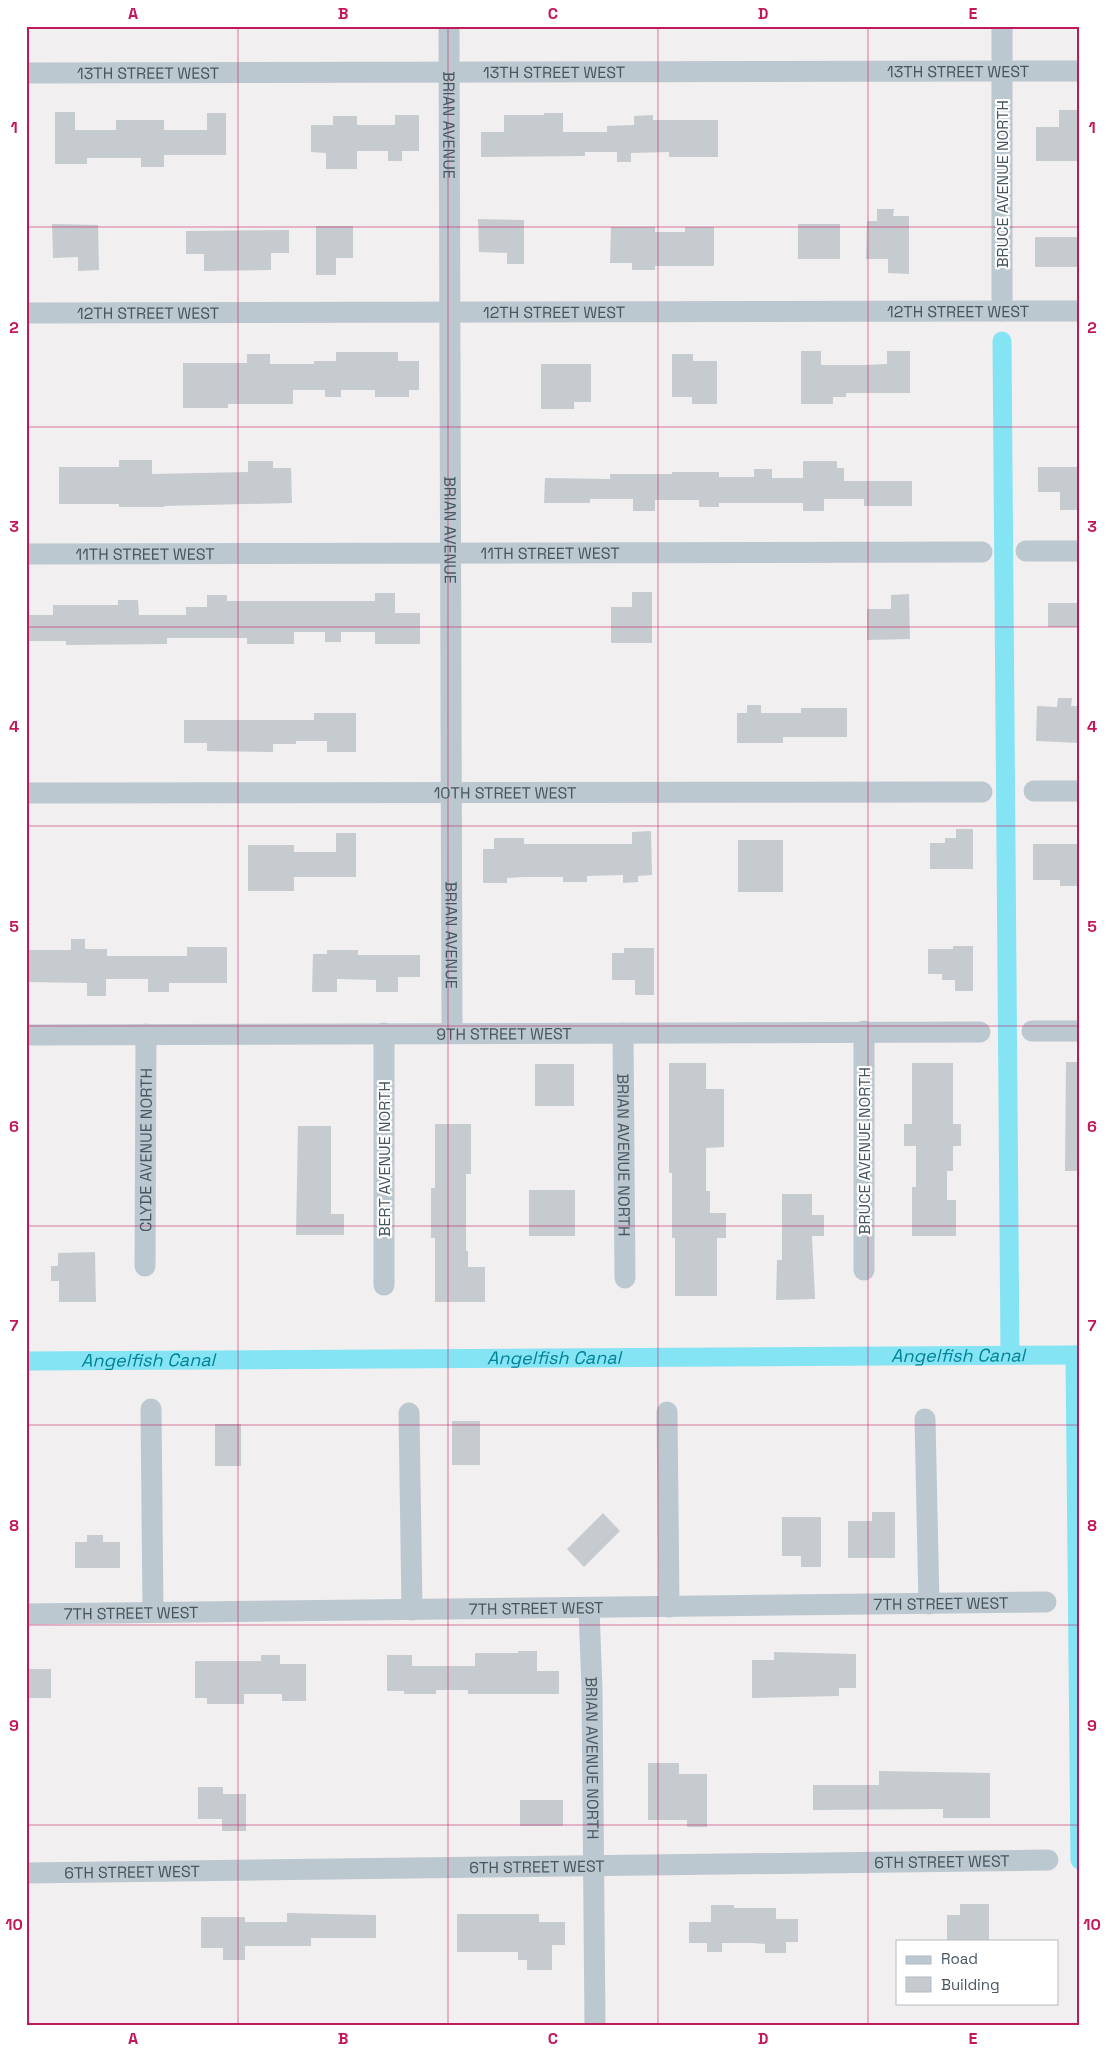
<svg xmlns="http://www.w3.org/2000/svg" width="1106" height="2052" viewBox="0 0 1106 2052" font-family="'Space Grotesk',sans-serif">
	<style>
		.lines { fill: none; stroke-linecap: round; stroke-linejoin: round }
		.canal { stroke: #84e4f4; stroke-width: 19 }
		.building { fill: #c6cbd0 }
		.street { stroke: #bcc8d0; stroke-width: 21 }
		.grid { fill: none; stroke: #c2185b; stroke-width: 1; stroke-opacity: 0.55 }
		.labels { text-anchor: middle; stroke-width: 4.5; stroke-linejoin: round; paint-order: stroke }
		.street-label { font-size: 16px; fill: #46555f; stroke: #fff }
		.water-label { font-size: 18px; font-style: italic; fill: #038197; stroke: #fff }
		.neatline { fill: none; stroke: #c2185b; stroke-width: 2 }
		.grid-label { font-size: 16px; text-anchor: middle; font-weight: bold; fill: #c2185b }
	</style>
	<rect width="100%" height="100%" fill="#f2eff0"/>
	<g class="lines">
		<!-- canal -->
		<g class="canal">
			<path d="M1002 341 1010 1355"/>
			<path d="M1075 1355 1080 1860"/>
			<path id="s1" d="M26 1361 1080 1355"/>
		</g>
	</g>
	<!-- building -->
	<path class="building" d="M1059 110H1080V161H1036V127H1059Z
		M55 112H75V130H116V120H164V130H207V113H226V155H164V167H141V158H87V164H55Z
		M544 113H563V132H607V126L634 125V116L653 115V120H718V157H669V152L631 153V162H617V152H585V156L481 157V132H504V115H544Z
		M395 115H419V151H402V161H388V151H357V169H326V153L311 152V125H333V116H357V125H395Z
		M877 209H894L893 216H909V274L888 273V259H866L867 221H877Z
		M478 219 524 220V264H507V253L479 252Z
		M52 224 98 225 99 270 78 271V257L53 258Z
		M798 224H840V259H798Z
		M316 226H353V258H336V275H316Z
		M611 227H655V232H685V227H714V266H655V270H632V263H610Z
		M289 230V253H271V270L204 271V254H186V231Z
		M1035 237H1078V267H1035Z
		M801 351H821V365H864L887 364V351H910V393H846V397H833V404H801Z
		M336 352H398V361H419V390H409V397H375V390H341V397H325V390H293V404H228V408H183V363H247V354H270V364H314V361H336Z
		M672 354H693V361H717V404H692V397H672Z
		M541 364H591V402H574V409H541Z
		M119 460H152V474L248 472V461H273V468H291L292 503 164 506V507H119V504H59V467H119Z
		M803 461H837V468H844V481H912V506H864V499H824V511H803V503H719V507H699V500H655V511H633V499H590V503H544L545 478 610 479V474H672V472H719V477H754V469H772V478H803Z
		M1038 467H1079V510H1060V492H1038Z
		M632 592H652V643H611V607H632Z
		M375 593H395V613H420V644H375V632H341V642H325V632H294V644H247V638H167V644L66 645V641H26V615H53V605H118V600H138L139 615H186V607H207V595H227V601H375Z
		M909 594 910 639 867 640V609H891V595Z
		M1048 603H1079V627H1048Z
		M1058 698H1072L1071 706H1080V743L1036 741 1037 706 1057 707Z
		M747 705H761V713H801V708H847V737H783V743H737V713H747Z
		M314 713H356V752H327V741H296V744H273V752L207 751V743H184V720H314Z
		M956 829H973V869H930V843H945V838H956Z
		M651 831 652 875 638 876V882L623 883V875L587 876V882H563V877H524L507 878V883H483V849H494V838H524V844H632V832Z
		M336 833H356V877H294V891H248V845H294V852H336Z
		M738 840H783V892H738Z
		M1033 844H1080V886H1060V880H1033Z
		M71 939H85V949H107V956H187V947H227V983H169V992H148V979H106V996H87V983L26 982V950H71Z
		M953 946H973V991H955V980H942V974H928V949H953Z
		M624 948H654V995H635V980H612V953H624Z
		M327 950H358V955H420V977H398V992H376V980L337 979V992H312L313 954H327Z
		M1066 1062H1080V1171H1065Z
		M669 1063H706V1089H724V1147L706 1148V1191H710V1213H726V1238H717V1296H675V1238H672V1173H669Z
		M912 1063H953V1124H961V1146H953V1171H947V1200H956V1236H912V1187H916V1146H904V1124H912Z
		M535 1064H574V1106H535Z
		M435 1124H471V1174H466V1251H468V1267H485V1302H435V1238H431V1188H435Z
		M298 1126H331V1214H344V1235H296Z
		M529 1190H575V1236H529Z
		M782 1194H812V1215H824V1236H812L815 1299 776 1300 777 1260H782Z
		M95 1252 96 1302H59V1281H51V1266H58V1253Z
		M452 1421H480V1465H452Z
		M215 1424H241V1466H215Z
		M872 1512H895V1558H848V1521H872Z
		M603 1513 620 1531 584 1567 567 1549Z
		M782 1517H821V1567H801V1556H782Z
		M87 1535H103V1542H120V1568H75V1542H87Z
		M518 1651H537V1671H559V1694H468V1690H436V1694H404V1691H387V1655H412V1666H475V1653H518Z
		M774 1652 856 1654V1688H839V1696L752 1698V1660H774Z
		M261 1655H280V1664H306V1701H282V1694H244V1704H207V1698H195V1661H261Z
		M26 1669H51V1698H26Z
		M648 1763H679V1774H707V1827H687V1820H648Z
		M879 1771 990 1773V1818H943V1809L813 1810V1785H879Z
		M198 1787H223V1794H246V1831H222V1819H198Z
		M520 1800H563V1826H520Z
		M960 1904H989V1941H947V1915H960Z
		M711 1905H734V1908H776V1919H798V1942H786V1953H765V1944L753 1943H722V1952H707V1943H689V1922H711Z
		M287 1913 376 1915V1938H311V1946H245V1960H223V1948H201V1917H245V1922H287Z
		M457 1914H539V1922H565V1945H552V1970H527V1960H518V1952H457Z"/>
	<g class="lines">
		<!-- street -->
		<g class="street">
			<path id="s2" d="M449 26 452 1033"/>
			<path d="M1002 26V311"/>
			<path id="s3" d="M26 73 1080 71"/>
			<path id="s4" d="M26 313 1080 311"/>
			<path d="M1026 551H1080"/>
			<path id="s5" d="M26 554 982 552"/>
			<path d="M1034 791H1080"/>
			<path id="s6" d="M26 793 982 792"/>
			<path d="M864 1031V1270"/>
			<path d="M1032 1031H1080"/>
			<path d="M384 1033V1285"/>
			<path id="s7" d="M623 1033 625 1278"/>
			<path id="s8" d="M26 1035 980 1032"/>
			<path id="s9" d="M145 1266 146 1034"/>
			<path d="M151 1409 153 1612"/>
			<path d="M667 1412 669 1607"/>
			<path d="M409 1413 412 1610"/>
			<path d="M925 1419 929 1604"/>
			<path id="s10" d="M589 1609 592 1689 595 2026"/>
			<path id="s11" d="M26 1614 1046 1602"/>
			<path id="s12" d="M26 1873 1048 1860"/>
		</g>
	</g>
	<!-- grid -->
	<path class="grid" d="M238 26V2026M448 26V2026M658 26V2026M868 26V2026M26 227H1080M26 427H1080M26 627H1080M26 826H1080M26 1026H1080M26 1226H1080M26 1425H1080M26 1625H1080M26 1825H1080"/>
	<g class="labels">
		<!-- street labels -->
		<g class="street-label">
			<text dy="6" stroke="none"><textPath href="#s3" startOffset="932">13TH STREET WEST</textPath></text>
			<text dy="6" stroke="none"><textPath href="#s3" startOffset="528">13TH STREET WEST</textPath></text>
			<text dy="6" stroke="none"><textPath href="#s3" startOffset="122">13TH STREET WEST</textPath></text>
			<text dy="6" stroke="none"><textPath href="#s2" startOffset="99">BRIAN AVENUE</textPath></text>
			<text transform="translate(1002 184) rotate(-90)" y="6">BRUCE AVENUE NORTH</text>
			<text dy="6" stroke="none"><textPath href="#s4" startOffset="932">12TH STREET WEST</textPath></text>
			<text dy="6" stroke="none"><textPath href="#s4" startOffset="528">12TH STREET WEST</textPath></text>
			<text dy="6" stroke="none"><textPath href="#s4" startOffset="122">12TH STREET WEST</textPath></text>
			<text dy="6" stroke="none"><textPath href="#s2" startOffset="504">BRIAN AVENUE</textPath></text>
			<text dy="6" stroke="none"><textPath href="#s5" startOffset="524">11TH STREET WEST</textPath></text>
			<text dy="6" stroke="none"><textPath href="#s5" startOffset="119">11TH STREET WEST</textPath></text>
			<text dy="6" stroke="none"><textPath href="#s6" startOffset="479">10TH STREET WEST</textPath></text>
			<text dy="6" stroke="none"><textPath href="#s2" startOffset="909">BRIAN AVENUE</textPath></text>
			<text dy="6" stroke="none"><textPath href="#s8" startOffset="478">9TH STREET WEST</textPath></text>
			<text dy="6" stroke="none"><textPath href="#s9" startOffset="116">CLYDE AVENUE NORTH</textPath></text>
			<text transform="translate(864 1151) rotate(-90)" y="6">BRUCE AVENUE NORTH</text>
			<text dy="6" stroke="none"><textPath href="#s7" startOffset="122">BRIAN AVENUE NORTH</textPath></text>
			<text transform="translate(384 1159) rotate(-90)" y="6">BERT AVENUE NORTH</text>
			<text dy="6" stroke="none"><textPath href="#s11" startOffset="915">7TH STREET WEST</textPath></text>
			<text dy="6" stroke="none"><textPath href="#s11" startOffset="510">7TH STREET WEST</textPath></text>
			<text dy="6" stroke="none"><textPath href="#s11" startOffset="105">7TH STREET WEST</textPath></text>
			<text dy="6" stroke="none"><textPath href="#s10" startOffset="149">BRIAN AVENUE NORTH</textPath></text>
			<text dy="6" stroke="none"><textPath href="#s12" startOffset="916">6TH STREET WEST</textPath></text>
			<text dy="6" stroke="none"><textPath href="#s12" startOffset="511">6TH STREET WEST</textPath></text>
			<text dy="6" stroke="none"><textPath href="#s12" startOffset="106">6TH STREET WEST</textPath></text>
		</g>
		<!-- water labels -->
		<g class="water-label">
			<text dy="6" stroke="none"><textPath href="#s1" startOffset="932">Angelfish Canal</textPath></text>
			<text dy="6" stroke="none"><textPath href="#s1" startOffset="528">Angelfish Canal</textPath></text>
			<text dy="6" stroke="none"><textPath href="#s1" startOffset="122">Angelfish Canal</textPath></text>
		</g>
	</g>
	<!-- border -->
	<rect width="1106" height="2052" fill="none" stroke="#ffffff" stroke-width="55"/>
	<!-- legend -->
	<rect x="896" y="1940" width="162" height="65" fill="#ffffff" stroke="#b5bbbf"/>
	<rect x="906" y="1956" width="25" height="8" fill="#bcc8d0" stroke="#b5bbbf"/>
	<text x="941" y="1964" font-size="15" fill="#46555f">Road</text>
	<rect x="906" y="1977" width="25" height="15" fill="#c6cbd0" stroke="#b5bbbf"/>
	<text x="941" y="1990" font-size="15" fill="#46555f">Building</text>
	<rect x="28" y="28" width="1050" height="1996" class="neatline"/>
	<g class="grid-label">
		<text x="133" y="19">A</text>
		<text x="343" y="19">B</text>
		<text x="553" y="19">C</text>
		<text x="763" y="19">D</text>
		<text x="973" y="19">E</text>
		<text x="14" y="133">1</text>
		<text x="1092" y="133">1</text>
		<text x="14" y="333">2</text>
		<text x="1092" y="333">2</text>
		<text x="14" y="532">3</text>
		<text x="1092" y="532">3</text>
		<text x="14" y="732">4</text>
		<text x="1092" y="732">4</text>
		<text x="14" y="932">5</text>
		<text x="1092" y="932">5</text>
		<text x="14" y="1132">6</text>
		<text x="1092" y="1132">6</text>
		<text x="14" y="1331">7</text>
		<text x="1092" y="1331">7</text>
		<text x="14" y="1531">8</text>
		<text x="1092" y="1531">8</text>
		<text x="14" y="1731">9</text>
		<text x="1092" y="1731">9</text>
		<text x="14" y="1930">10</text>
		<text x="1092" y="1930">10</text>
		<text x="133" y="2044">A</text>
		<text x="343" y="2044">B</text>
		<text x="553" y="2044">C</text>
		<text x="763" y="2044">D</text>
		<text x="973" y="2044">E</text>
	</g>
</svg>
